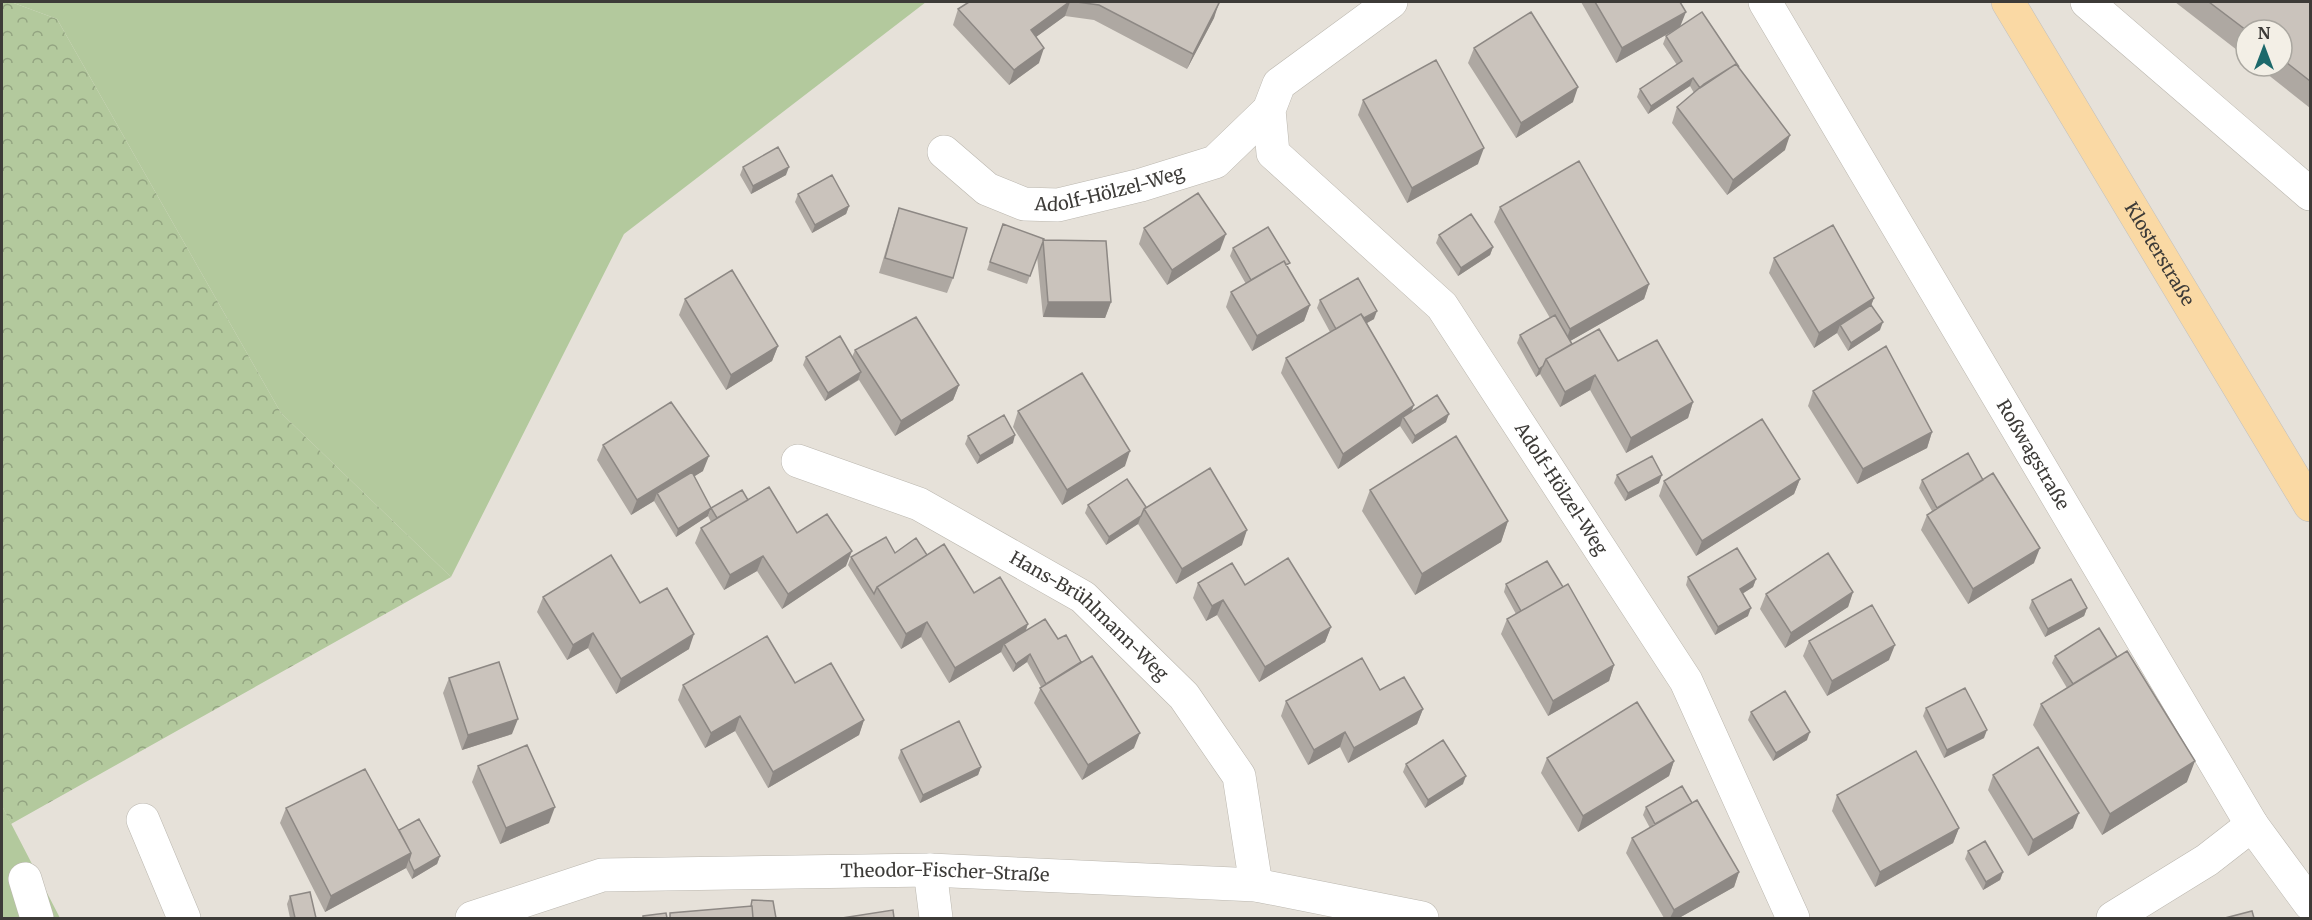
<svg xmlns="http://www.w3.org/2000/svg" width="2312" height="920" viewBox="0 0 2312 920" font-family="Merriweather,serif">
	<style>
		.grass { fill: #b3c99d }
		.forest { fill: url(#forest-crowns) }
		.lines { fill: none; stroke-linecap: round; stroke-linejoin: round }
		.minor-casing { stroke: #bbb7af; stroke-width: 34 }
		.major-casing { stroke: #c1c0bf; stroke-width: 34 }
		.minor { stroke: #fff; stroke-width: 33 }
		.major { stroke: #fad9a4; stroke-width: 33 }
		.wall { fill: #aea8a2 }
		.shaded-wall { fill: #8d8884 }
		.building { fill: #cac3bc; stroke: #8d8884; stroke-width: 1.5 }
		.labels { text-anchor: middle; stroke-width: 4.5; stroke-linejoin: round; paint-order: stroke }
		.street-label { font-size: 18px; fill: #3d3b38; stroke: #f3efe6 }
	</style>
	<defs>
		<pattern id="forest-crowns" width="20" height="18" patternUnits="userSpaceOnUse" patternTransform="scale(1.5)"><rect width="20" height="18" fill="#b3c99d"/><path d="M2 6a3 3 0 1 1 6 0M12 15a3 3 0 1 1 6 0" fill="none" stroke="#93a481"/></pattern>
	</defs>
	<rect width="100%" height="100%" fill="#e6e1d9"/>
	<!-- grass -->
	<path class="grass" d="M11 2H926L624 234 451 577 281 413 57 19Z
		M2 806 60 918H2Z"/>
	<!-- forest -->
	<path class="forest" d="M2 2H11L57 19 281 413 451 577 11 824 2 806Z"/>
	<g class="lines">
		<defs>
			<g id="minor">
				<path id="s1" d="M1391 2 1279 84 1269 110 1273 153 1442 306 1686 681 1793 918"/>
				<path id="s2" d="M1765 2 2252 825 2310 904"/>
				<path d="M2087 2 2310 194"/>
				<path id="s3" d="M944 152 987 189 1024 204 1058 205 1141 185 1215 162 1269 110"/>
				<path id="s4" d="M798 461 919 504 1083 597 1184 696 1239 776 1256 885"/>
				<path d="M143 820 184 918"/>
				<path d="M930 870 936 918"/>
				<path d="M25 879 37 918"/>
				<path id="s5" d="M472 918 602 875 930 870 1256 885 1422 918"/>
				<path d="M2113 918 2207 860 2252 825"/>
			</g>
			<g id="major">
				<path id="s6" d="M2008 2 2310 505"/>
			</g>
		</defs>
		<!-- minor casing -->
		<use href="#minor" class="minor-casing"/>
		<!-- major casing -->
		<use href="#major" class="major-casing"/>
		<!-- minor -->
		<use href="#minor" class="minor"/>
		<!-- major -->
		<use href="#major" class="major"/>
	</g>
	<!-- wall -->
	<path class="wall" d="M969 2H1217L1214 18 1187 69 1094 20 1065 16 1036 37 1039 63 1009 85 953 25 958 9Z
		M1581 2H1680V27L1785 150 1727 195 1672 123 1677 107 1694 93 1690 86 1648 114 1637 97 1640 89 1677 65 1663 44 1666 36 1678 28 1616 63Z
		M2175 2H2310V108L2257 66H2282V30H2246V57Z
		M1474 48 1573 102 1516 138 1468 63Z
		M1363 100 1478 164 1407 203 1358 115Z
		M743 167 786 175 751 194 740 175Z
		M798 194 849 206 846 214 812 233 795 202Z
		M1500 207 1649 284 1644 299 1570 341 1572 344 1618 361 1693 402 1688 418 1626 453 1590 390 1560 407 1540 374 1536 377 1517 343 1520 335 1550 318 1494 222Z
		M899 208 953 278 947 293 879 273 894 223Z
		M1003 224 1043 240 1111 302 1105 318 1043 317 1037 256 1027 284 987 270Z
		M1144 228 1220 250 1167 285 1139 244Z
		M1439 235 1493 247 1490 255 1458 276 1436 243Z
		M1233 248 1288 268 1310 305 1304 321 1252 351 1226 307 1231 292 1246 284 1230 256Z
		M1774 258 1874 298 1871 305 1880 330 1848 351 1837 333 1814 348 1769 273Z
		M685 299 778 346 772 361 726 390 679 315Z
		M1320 300 1374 319 1367 323 1411 412 1446 422 1412 444 1400 426 1338 469 1281 373 1286 358 1330 332 1317 308Z
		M855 350 959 385 953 400 895 436 859 380 825 401 803 365 806 357H852Z
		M1813 391 1932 432 1927 448 1857 484 1808 406Z
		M1018 411 1125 466 1062 505 1013 427Z
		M968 436 1013 443 977 464 965 444Z
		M603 445 703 471 694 476 708 516 676 537 654 501 631 515 597 460Z
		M1617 475 1659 483 1625 501 1614 483Z
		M1800 479 1794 494 1696 556 1659 496 1664 481Z
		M1922 480H1983L2034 563 1968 604 1921 530 1927 515 1932 511 1919 488Z
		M1370 490 1508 521 1501 542 1415 595 1362 511Z
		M748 500 846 566 782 609 757 571 724 590 695 543 701 528 711 522 708 516 711 508Z
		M1088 505 1146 507 1242 545 1176 584 1138 524 1106 545 1085 513Z
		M895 553 927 555 974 593 1026 630 1058 639 1081 662 1134 748 1082 780 1034 703 1041 687 1027 662 1013 672 1001 652 949 683 921 637 901 649 848 565 851 557Z
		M1688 577 1756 579 1753 587 1742 594 1748 616 1715 635 1686 585Z
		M1198 583 1245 585 1331 627 1325 642 1259 682 1217 615 1206 621 1193 598Z
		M1506 584 1563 587 1614 665 1609 681 1548 716 1501 634 1507 619 1516 614 1504 592Z
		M1853 592 1848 607 1785 648 1760 609 1766 594Z
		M543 597 640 603 689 649 616 694 588 648 567 660 537 612Z
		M2032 600 2087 608 2084 616 2045 637 2029 608Z
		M1809 641 1889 660 1827 696 1803 656Z
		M2055 656 2187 782 2102 835 2033 725 2041 704 2067 688 2052 663Z
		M449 678 512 734 462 750 443 693Z
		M795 683 864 720 859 735 768 788 735 731 705 748 678 700 683 685Z
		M1380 690 1423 709 1417 724 1348 763 1340 747 1308 765 1281 716 1286 701Z
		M1926 708 1984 738 1944 758 1923 716Z
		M1751 712 1807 740 1773 761 1748 720Z
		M901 750 981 767 978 775 920 803 898 758Z
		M1547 758 1674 761 1669 776 1578 832 1541 773Z
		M1406 764 1463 784 1425 808 1403 772Z
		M478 766 549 823 500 844 472 782Z
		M1993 775 2073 828 2028 856 1988 790Z
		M1837 795 1959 828 1953 843 1875 887 1832 811Z
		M1692 803 1739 872 1734 887 1679 918H1664L1626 853 1632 838 1650 828 1643 815 1646 807Z
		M286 808 399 830 440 856 437 864 412 879 406 868 325 912 280 823Z
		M1968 851 2003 872 2000 880 1983 890 1965 859Z
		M290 896 316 918H290L287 904Z"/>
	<!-- shaded-wall -->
	<path class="shaded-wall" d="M1069 2H1070L1065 16 1025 45 1031 30Z
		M1219 3 1214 18 1187 69 1193 54Z
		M1686 12 1680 27 1616 63 1622 48Z
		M1044 48 1039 63 1009 85 1014 70Z
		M1693 78 1690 86 1648 114 1651 106Z
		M1578 87 1573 102 1516 138 1521 123Z
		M1790 135 1785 150 1727 195 1733 180Z
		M1484 148 1478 164 1407 203 1412 188Z
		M789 167 786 175 751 194 753 186Z
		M849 206 846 214 812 233 815 225Z
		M1226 234 1220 250 1167 285 1172 270Z
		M1493 247 1490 255 1458 276 1461 268Z
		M1649 284 1644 299 1565 344 1570 329Z
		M1874 298 1868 313 1840 325 1837 333 1814 348 1819 333Z
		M1048 302H1111L1105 318 1043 317Z
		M1310 305 1304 321 1252 351 1257 336Z
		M1377 311 1374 319 1335 341 1338 333Z
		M1883 322 1880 330 1848 351 1851 343Z
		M778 346 772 361 726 390 731 375Z
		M1543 366 1540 374 1536 377 1539 369Z
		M861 372 858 380 825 401 828 393Z
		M1595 375 1590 390 1560 407 1565 392Z
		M959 385 953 400 895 436 901 421Z
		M1693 402 1688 418 1626 453 1631 438Z
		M1414 405 1408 420 1403 417 1400 426 1338 469 1343 454Z
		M1449 414 1446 422 1412 444 1415 436Z
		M1932 432 1927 448 1857 484 1863 469Z
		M1015 435 1013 443 977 464 980 456Z
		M1130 451 1125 466 1062 505 1067 490Z
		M709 456 703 471 660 498 657 493 654 501 631 515 637 500Z
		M1662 475 1659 483 1625 501 1628 493Z
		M1800 479 1794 494 1696 556 1702 541Z
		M711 508 708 516 676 537 678 529Z
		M1141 516 1138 524 1106 545 1109 537Z
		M1508 521 1501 542 1415 595 1422 574Z
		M1247 530 1242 545 1176 584 1182 569Z
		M2040 548 2034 563 1968 604 1973 589Z
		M852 551 846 566 782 609 788 594Z
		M763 556 757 571 724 590 730 575Z
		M1756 579 1753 587 1737 597 1740 589Z
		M1853 592 1848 607 1785 648 1791 633Z
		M1223 600 1217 615 1206 621 1212 606Z
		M1751 608 1748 616 1715 635 1718 627Z
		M2087 608 2084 616 2045 637 2048 629Z
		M927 622 921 637 901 649 906 634Z
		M1028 624 1023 639 1004 644 1001 652 949 683 955 668Z
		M1331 627 1325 642 1259 682 1265 667Z
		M593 633 588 648 567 660 573 645Z
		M694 634 689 649 616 694 621 679Z
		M1895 645 1889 660 1827 696 1832 681Z
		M1030 654 1027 662 1013 672 1016 664Z
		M1614 665 1609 681 1548 716 1553 701Z
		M1423 709 1417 724 1348 763 1354 748Z
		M740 716 735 731 705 748 711 733Z
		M518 719 512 734 462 750 468 735Z
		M864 720 859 735 768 788 773 772Z
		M1987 730 1984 738 1944 758 1947 750Z
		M1345 732 1340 747 1308 765 1314 750Z
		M1810 732 1807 740 1773 761 1776 753Z
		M1140 733 1134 748 1082 780 1088 765Z
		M1674 761 1669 776 1578 832 1583 816Z
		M2195 761 2187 782 2102 835 2110 814Z
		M981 767 978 775 920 803 923 795Z
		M1466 776 1463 784 1425 808 1428 800Z
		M555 807 549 823 500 844 506 828Z
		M2079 813 2073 828 2028 856 2033 840Z
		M1959 828 1953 843 1875 887 1880 872Z
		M411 853 406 868 325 912 331 896Z
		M440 856 437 864 412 879 414 871Z
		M1739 872 1734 887 1679 918H1670L1674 910Z
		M2003 872 2000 880 1983 890 1986 882Z"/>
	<!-- building -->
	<path class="building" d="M969 2H1069L1031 30 1044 48 1014 70 958 9Z
		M1077 2H1217L1219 3 1193 54 1099 5Z
		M1595 2H1680L1686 12 1622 48Z
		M2209 2H2310V81L2282 59V30H2246Z
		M1531 12 1578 87 1521 123 1474 48Z
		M1702 12 1739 67 1736 64 1700 88 1693 78 1651 106 1640 89 1682 61 1666 36Z
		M1436 60 1484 148 1412 188 1363 100Z
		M1736 64 1790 135 1733 180 1677 107 1704 84Z
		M778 147 789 167 753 186 743 167Z
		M1579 161 1649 284 1570 329 1500 207Z
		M832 175 849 206 815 225 798 194Z
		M1198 193 1226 234 1172 270 1144 228Z
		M899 208 967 228 953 278 885 258Z
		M1471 214 1493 247 1461 268 1439 235Z
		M1003 224 1044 239 1030 276 990 262Z
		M1833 225 1874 298 1819 333 1774 258Z
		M1268 227 1290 263 1286 265 1284 261 1251 280 1233 248Z
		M1043 240 1106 241 1111 302H1048Z
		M1284 261 1310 305 1257 336 1231 292Z
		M732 270 778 346 731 375 685 299Z
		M1358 278 1377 311 1364 318 1361 314 1336 329 1320 300Z
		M1871 305 1883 322 1851 343 1840 325Z
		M1361 314 1414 405 1343 454 1286 358Z
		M1555 315 1572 344 1546 359 1543 366 1539 369 1520 335Z
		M916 317 959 385 901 421 855 350Z
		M1599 329 1618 361 1657 340 1693 402 1631 438 1595 375 1565 392 1546 359Z
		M840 336 861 372 828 393 806 357Z
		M1886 346 1932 432 1863 469 1813 391Z
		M1082 373 1130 451 1067 490 1018 411Z
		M1437 395 1449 414 1415 436 1403 417Z
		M671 402 709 456 637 500 603 445Z
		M1004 415 1015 435 980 456 968 436Z
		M1762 419 1800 479 1702 541 1664 481Z
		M1456 436 1508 521 1422 574 1370 490Z
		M1968 453 1983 480 1937 508 1922 480Z
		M1652 456 1662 475 1628 493 1617 475Z
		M1210 468 1247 530 1182 569 1144 509Z
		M692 472 711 508 678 529 657 493Z
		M1993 473 2040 548 1973 589 1927 515Z
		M1127 479 1146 507 1144 509 1141 516 1109 537 1088 505Z
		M769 487 797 533 827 514 852 551 788 594 763 556 730 575 701 528Z
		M742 490 748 500 717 518 711 508Z
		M886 537 895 553 916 538 927 555 877 587 874 594 851 557Z
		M944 544 974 593 1000 577 1028 624 955 668 927 622 906 634 877 587Z
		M1737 548 1756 579 1740 589 1751 608 1718 627 1688 577Z
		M1828 553 1853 592 1791 633 1766 594Z
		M611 555 640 603 667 588 694 634 621 679 593 633 573 645 543 597Z
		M1288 558 1331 627 1265 667 1223 600 1212 606 1198 583 1232 563 1245 585Z
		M1547 561 1563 587 1521 611 1506 584Z
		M2071 579 2087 608 2048 629 2032 600Z
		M1568 584 1614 665 1553 701 1507 619Z
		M1872 605 1895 645 1832 681 1809 641Z
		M1045 619 1058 639 1066 635 1081 662 1046 684 1030 654 1016 664 1004 644Z
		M2099 628 2117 657 2073 684 2055 656Z
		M767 636 795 683 831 663 864 720 773 772 740 716 711 733 683 685Z
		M2127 651 2195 761 2110 814 2041 704Z
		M1092 656 1140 733 1088 765 1040 688Z
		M1362 658 1380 690 1404 677 1423 709 1354 748 1345 732 1314 750 1286 701Z
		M499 662 518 719 468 735 449 678Z
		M1965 688 1987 730 1947 750 1926 708Z
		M1785 691 1810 732 1776 753 1751 712Z
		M1637 702 1674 761 1583 816 1547 758Z
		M959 721 981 767 923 795 901 750Z
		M1443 740 1466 776 1428 800 1406 764Z
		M527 745 555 807 506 828 478 766Z
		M2038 747 2079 813 2033 840 1993 775Z
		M1916 751 1959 828 1880 872 1837 795Z
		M365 769 411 853 331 896 286 808Z
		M1682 786 1692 803 1655 824 1646 807Z
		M1697 800 1739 872 1674 910 1632 838Z
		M419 819 440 856 414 871 409 860 411 853 399 830Z
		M1985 841 2003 872 1986 882 1968 851Z
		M310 892 316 918H295L290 896Z
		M752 900 773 901 776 918H753L752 906H751Z
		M752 906 753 918H670V913Z
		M893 910 894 918H842Z
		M2252 911 2254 918H2225Z
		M666 913 667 918H643V916Z"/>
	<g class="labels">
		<!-- street labels -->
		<g class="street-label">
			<text dy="6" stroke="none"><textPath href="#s3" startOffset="184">Adolf-Hölzel-Weg</textPath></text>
			<text dy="6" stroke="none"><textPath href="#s6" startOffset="294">Klosterstraße</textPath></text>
			<text dy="6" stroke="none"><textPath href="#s2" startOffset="526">Roßwagstraße</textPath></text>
			<text dy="6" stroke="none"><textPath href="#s1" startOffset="656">Adolf-Hölzel-Weg</textPath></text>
			<text dy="6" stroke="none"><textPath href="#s4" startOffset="333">Hans-Brühlmann-Weg</textPath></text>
			<text dy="6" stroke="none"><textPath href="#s5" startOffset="480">Theodor-Fischer-Straße</textPath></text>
		</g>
	</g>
	<!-- border -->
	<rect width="2312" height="920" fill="none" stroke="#3d3b38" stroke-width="6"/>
	<!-- north arrow -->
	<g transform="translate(2264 48)"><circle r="28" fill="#f3efe6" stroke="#aaa7a0" stroke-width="1.5"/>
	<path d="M0-4.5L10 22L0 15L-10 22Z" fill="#1c696b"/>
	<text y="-9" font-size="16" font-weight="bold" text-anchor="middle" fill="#3d3b38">N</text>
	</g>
</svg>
